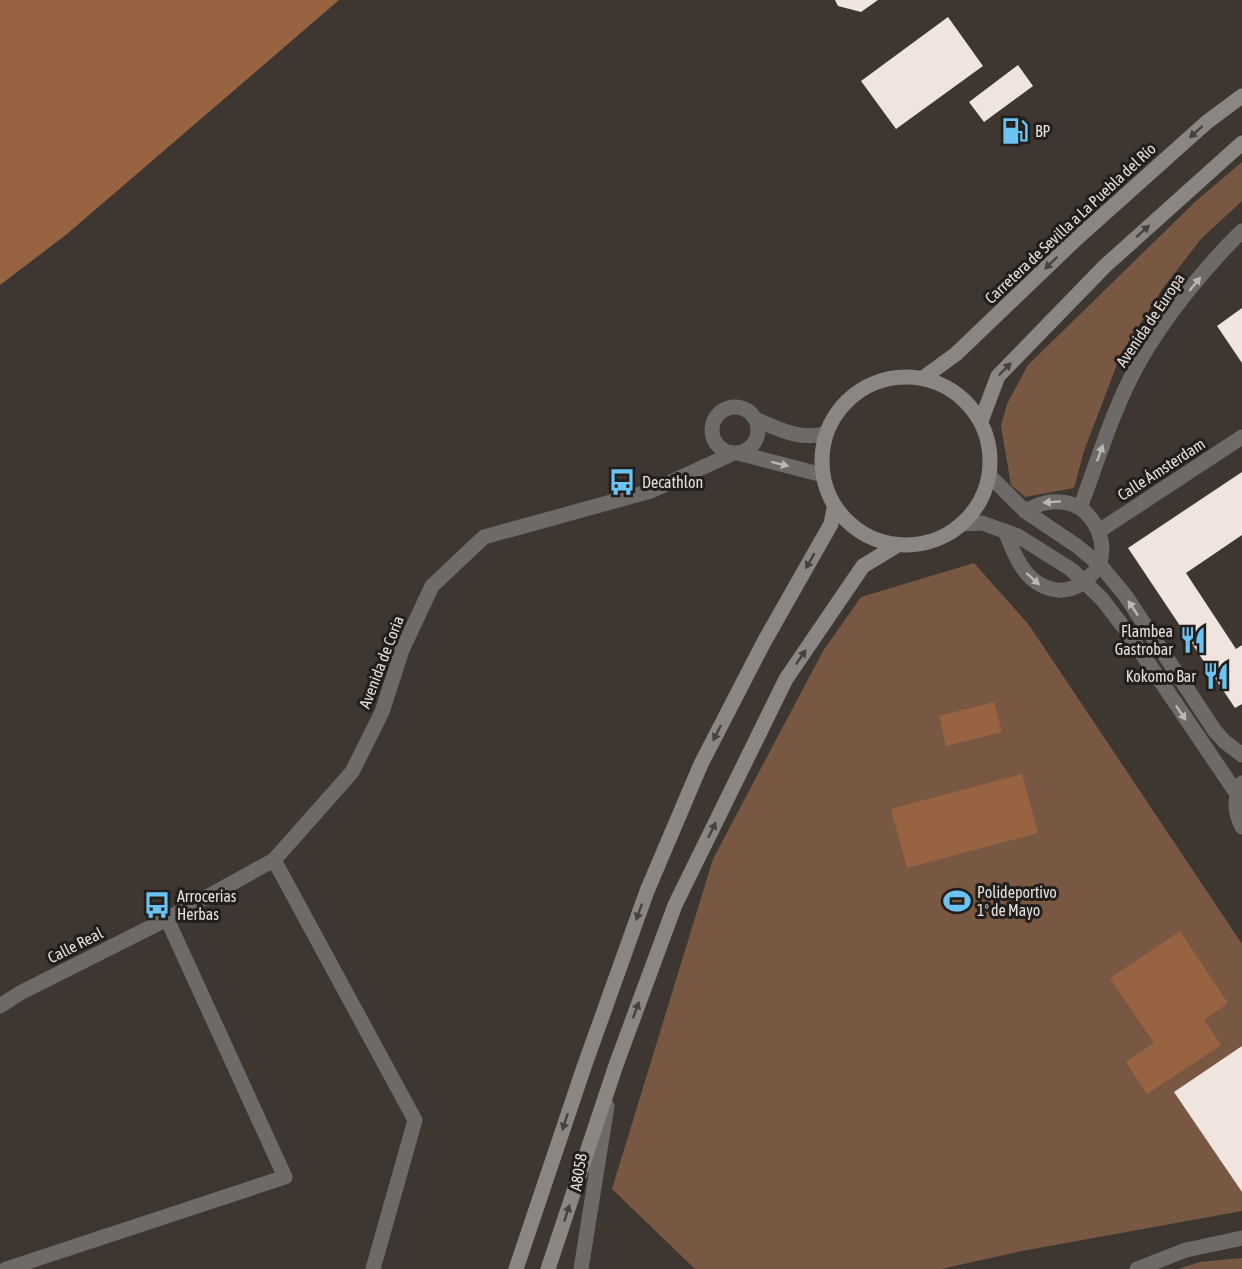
<svg xmlns="http://www.w3.org/2000/svg" width="1242" height="1269" viewBox="0 0 1242 1269" font-family="'Asap Condensed',sans-serif">
	<style>
		.green { fill: #795843 }
		.water { fill: #976341 }
		.building { fill: #efe5de }
		.lines { fill: none; stroke-linecap: round; stroke-linejoin: round }
		.minor { stroke: #6e6a68; stroke-width: 15 }
		.tertiary { stroke: #6e6a68; stroke-width: 15 }
		.secondary { stroke: #8c8682; stroke-width: 15 }
		.oneway { fill: #474240 }
		.oneway2 { fill: #bbb7b4 }
		.labels { text-anchor: middle; stroke-width: 6; stroke-linejoin: round; paint-order: stroke }
		.poi-label { font-size: 16px; fill: #e5e0dd; stroke: #221e1c; text-anchor: start }
		.street-label { font-size: 16px; fill: #e5e0dd; stroke: #221e1c }
	</style>
	<rect width="100%" height="100%" fill="#3e3631"/>
	<!-- green -->
	<path class="green" d="M1242 162V201L1201 239 1163 288 1121 354 1084 451 1074 488 1025 497 1011 485 1001 426 1007 404 1028 365 1195 202Z
		M974 563 1029 625 1242 944V1211L1022 1251 941 1269H695L612 1189 713 859 823 651 861 597Z
		M1242 1258V1269H1178L1200 1262Z"/>
	<!-- water -->
	<path class="water" d="M0 0H339L67 234 0 285Z
		M994 702 1002 732 946 746 939 716Z
		M1022 774 1038 833 907 868 891 809Z
		M1180 931 1228 1003 1204 1020 1221 1045 1147 1094 1126 1062 1154 1043 1110 978Z"/>
	<!-- building -->
	<path class="building" d="M835 0H878L861 12 838 6Z
		M948 17 983 66 896 129 861 81Z
		M1018 65 1033 86 984 122 969 102Z
		M1242 308V363L1217 326Z
		M1242 472V535L1186 573 1236 649 1242 645V704L1235 708 1128 548Z
		M1242 1046V1192L1174 1092Z"/>
	<g class="lines">
		<!-- minor -->
		<path class="minor" d="M712 430a23 23 0 1 1 46 0a23 23 0 1 1-46 0Z
			M755 419C779 429 798 440 825 434
			M738 453 823 475
			M1080 508C1098 460 1113 409 1138 364 1163 319 1205 267 1242 231
			M1005 531C1015 557 1026 586 1057 590 1065 591 1076 588 1082 583 1088 578 1098 570 1100 562 1108 536 1089 503 1060 502 1046 501 1037 505 1025 511
			M1099 531 1242 437
			M274 860 415 1120 373 1269
			M0 1006 20 993 167 919 274 860 352 772 382 712 402 650 432 586 484 537 651 491 734 453
			M6 1269 285 1177 167 919
			M581 1269 607 1106"/>
		<!-- tertiary -->
		<path class="tertiary" d="M990 476 1025 511 1077 546 1100 565 1125 595 1215 731 1225 742 1242 755
			M962 524 982 523 1018 536 1072 570 1102 599 1128 633 1237 794
			M1242 783C1234 799 1234 811 1242 827
			M1137 1269 1186 1250 1242 1238"/>
		<!-- secondary -->
		<path class="secondary" d="M822 461a84 84 0 1 1 168 0a84 84 0 1 1-168 0Z
			M923 378 956 354 1074 241 1207 122 1242 96
			M981 421 998 376 1105 266 1242 143
			M516 1269 584 1067 647 891 701 764 764 642 831 524 834 509
			M548 1269 616 1065 675 905 786 679 863 566 896 546"/>
	</g>
	<!-- one-way arrows -->
	<defs><path id="oneway-solid" d="M-6-.8H1V-3.2L6.5 0L1 3.2V.8H-6Z" transform="scale(1.5)"/></defs>
	<g class="oneway">
		<use href="#oneway-solid" transform="translate(1196 132) rotate(138)"/>
		<use href="#oneway-solid" transform="translate(1143 231) rotate(-42)"/>
		<use href="#oneway-solid" transform="translate(1051 263) rotate(136)"/>
		<use href="#oneway-solid" transform="translate(1005 369) rotate(-46)"/>
		<use href="#oneway-solid" transform="translate(810 561) rotate(120)"/>
		<use href="#oneway-solid" transform="translate(801 657) rotate(-56)"/>
		<use href="#oneway-solid" transform="translate(717 733) rotate(117)"/>
		<use href="#oneway-solid" transform="translate(712 830) rotate(-64)"/>
		<use href="#oneway-solid" transform="translate(639 912) rotate(110)"/>
		<use href="#oneway-solid" transform="translate(636 1010) rotate(-70)"/>
		<use href="#oneway-solid" transform="translate(565 1122) rotate(108)"/>
		<use href="#oneway-solid" transform="translate(567 1213) rotate(-72)"/>
	</g>
	<g class="oneway2">
		<use href="#oneway-solid" transform="translate(1195 284) rotate(-51)"/>
		<use href="#oneway-solid" transform="translate(1100 453) rotate(-70)"/>
		<use href="#oneway-solid" transform="translate(780 464) rotate(14)"/>
		<use href="#oneway-solid" transform="translate(1052 502) rotate(176)"/>
		<use href="#oneway-solid" transform="translate(1033 579) rotate(42)"/>
		<use href="#oneway-solid" transform="translate(1133 608) rotate(-124)"/>
		<use href="#oneway-solid" transform="translate(1181 713) rotate(56)"/>
	</g>
	<!-- icons -->
	<defs>
		<symbol id="fuel-bare" viewBox="-9 -9 18 18"><path d="M-5.5-6h7V0h2V4h1.3V-2.5L3-4.5l.8-.8L6-3V5H2.5V1h-1V6h-7ZM-4.2-4.7v3.2H.2V-4.7Z" fill="#6bc3f2" stroke="#221e1c" stroke-width="2.5" paint-order="stroke"/></symbol>
		<symbol id="bus-bare" viewBox="-9 -9 18 18"><path d="M-5-6H5V4H4V6H2V4H-2V6H-4V4H-5ZM-3.5-4V0h7V-4ZM-3.5 1.2v1.5H-2V1.2ZM2 1.2v1.5H3.5V1.2Z" fill="#6bc3f2" stroke="#221e1c" stroke-width="2.5" paint-order="stroke"/></symbol>
		<symbol id="restaurant-bare" viewBox="-9 -9 18 18"><path d="M-5-6h1v4h1v-4h1v4h1v-4h1v5L-1.5 .5V6h-2V.5L-5-1ZM5-6V6H3V1.5H1.5Q1.5-4 5-6Z" fill="#6bc3f2" stroke="#221e1c" stroke-width="2.5" paint-order="stroke"/></symbol>
		<symbol id="stadium-bare" viewBox="-9 -9 18 18"><path d="M0-5a6.5 5 0 1 0 0 10a6.5 5 0 1 0 0-10ZM-3.5-1.8h7v3.6h-7Z" fill="#6bc3f2" stroke="#221e1c" stroke-width="2.5" paint-order="stroke"/></symbol>
	</defs>
	<g fill-rule="evenodd">
		<use href="#fuel-bare" x="996" y="112" width="38" height="38"/>
		<use href="#bus-bare" x="603" y="463" width="38" height="38"/>
		<use href="#restaurant-bare" x="1174" y="621" width="38" height="38"/>
		<use href="#restaurant-bare" x="1197" y="657" width="38" height="38"/>
		<use href="#stadium-bare" x="938" y="882" width="38" height="38"/>
		<use href="#bus-bare" x="138" y="886" width="38" height="38"/>
	</g>
	<g class="labels">
		<!-- poi labels -->
		<g class="poi-label">
			<text x="1035" y="137">BP</text>
			<text x="642" y="488">Decathlon</text>
			<text x="1173" y="637" text-anchor="end">Flambea<tspan x="1173" dy="18">Gastrobar</tspan></text>
			<text x="1196" y="682" text-anchor="end">Kokomo Bar</text>
			<text x="977" y="898">Polideportivo<tspan x="977" dy="18">1º de Mayo</tspan></text>
			<text x="177" y="902">Arrocerias<tspan x="177" dy="18">Herbas</tspan></text>
		</g>
		<!-- street labels -->
		<g class="street-label">
			<text transform="translate(1070 223) rotate(-43)" y="6">Carretera de Sevilla a La Puebla del Río</text>
			<text transform="translate(1150 320) rotate(-56)" y="6">Avenida de Europa</text>
			<text transform="translate(1161 469) rotate(-33)" y="6">Calle Ámsterdam</text>
			<text transform="translate(381 662) rotate(-69)" y="6">Avenida de Coria</text>
			<text transform="translate(75 945) rotate(-27)" y="6">Calle Real</text>
			<text transform="translate(578 1172) rotate(-81)" y="6">A8058</text>
		</g>
	</g>
</svg>
